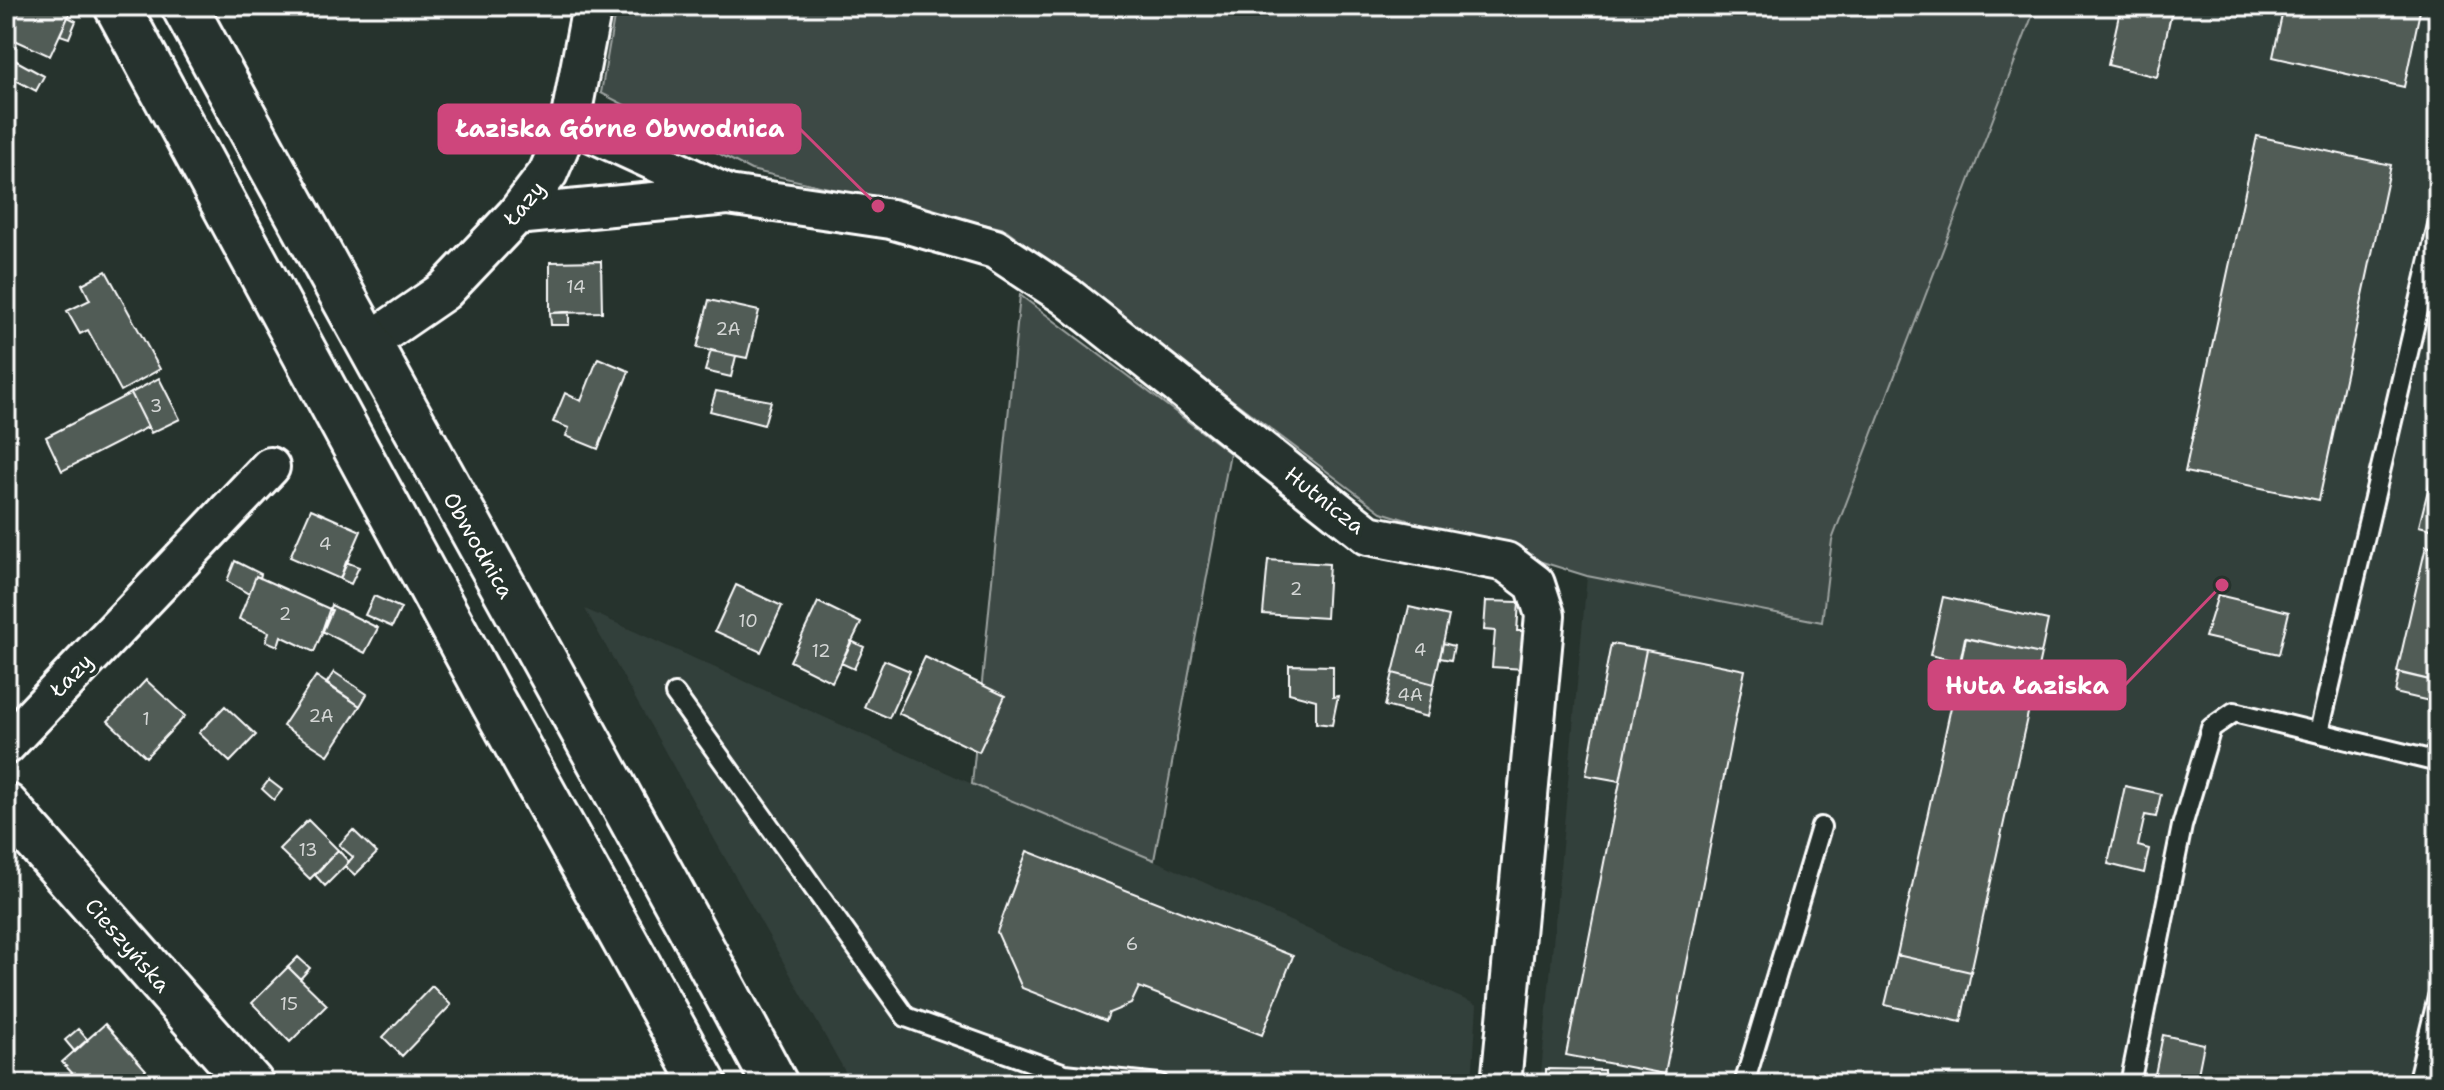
<svg xmlns="http://www.w3.org/2000/svg" width="2444" height="1090" viewBox="0 0 2444 1090" font-family="'Shantell Sans',sans-serif">
	<style>
		.built { fill: #333f3a }
		.green { fill: #3e4944; stroke: #9ea4a2; stroke-width: 2 }
		.building { fill: #515c57; stroke: #fff; stroke-width: 2 }
		.lines { fill: none; stroke-linecap: round; stroke-linejoin: round }
		.service-casing { stroke: #fff; stroke-width: 24 }
		.minor-casing { stroke: #fff; stroke-width: 44 }
		.tertiary-casing { stroke: #fff; stroke-width: 50 }
		.primary-casing { stroke: #fff; stroke-width: 50 }
		.service { stroke: #26332d; stroke-width: 18 }
		.minor { stroke: #26332d; stroke-width: 38 }
		.tertiary { stroke: #26332d; stroke-width: 44 }
		.primary { stroke: #26332d; stroke-width: 44 }
		.labels { text-anchor: middle; stroke-width: 8; stroke-linejoin: round; paint-order: stroke }
		.number-label { font-size: 18px; fill: #d4d6d5 }
		.street-label { font-size: 22px; fill: #fff; stroke: #26332d }
		.leader { fill: none; stroke: #ce467c; stroke-width: 3 }
		.callout-dot { fill: #ce467c; stroke: #26332d; stroke-width: 3 }
		.callout { fill: #ce467c; stroke: #ce467c; stroke-width: 3 }
		.callout-label { font-size: 24px; text-anchor: middle; font-weight: bold; fill: #fff }
	</style>
	<rect width="100%" height="100%" fill="#26332d"/>
	<filter id="ink" filterUnits="userSpaceOnUse"><feTurbulence type="fractalNoise" baseFrequency=".0125" numOctaves="2"/><feDisplacementMap in="SourceGraphic" scale="16" xChannelSelector="R" yChannelSelector="G"/><feConvolveMatrix kernelMatrix="1 2 1 2 8 2 1 2 1" color-interpolation-filters="sRGB"/></filter>
	<g filter="url(#ink)">
		<!-- built -->
		<path class="built" d="M2036 6H2438V1084H1540L1587 576 1822 621 1832 540Z
			M585 609 972 784 1154 860 1477 1005 1472 1084H852Z"/>
		<!-- green -->
		<path class="green" d="M616 6H2036L1832 540 1822 622 1587 576 1381 512 1005 229 751 170 601 93Z
			M1020 295 1230 453 1154 860 972 784Z"/>
		<!-- building -->
		<path class="building" d="M13 6H73L50 56 6 36V20Z
			M2121 6H2173L2157 77 2108 65Z
			M2284 6H2421L2404 87 2273 57Z
			M68 17 76 21 69 38 60 35Z
			M13 59 44 76 36 91 6 75Z
			M2257 136 2391 165 2319 500 2185 472Z
			M601 261 602 312 550 313V262Z
			M106 271 160 369 121 391 88 330 80 334 67 311 90 300 82 284Z
			M709 300 759 311 747 358 697 348Z
			M569 312V325H551L550 313Z
			M711 350 736 356 731 377 705 371Z
			M598 358 629 371 598 449 566 436 569 428 553 422 565 393 581 401Z
			M159 378 180 419 151 433 131 393Z
			M716 391 771 401 764 425 710 411Z
			M131 393 148 427 62 471 46 437Z
			M2438 450V531L2419 526Z
			M311 509 361 531 340 579 290 557Z
			M2426 546 2438 549V682L2397 672Z
			M1268 560 1329 564 1326 618 1263 614Z
			M235 561 261 574 260 578 256 576 249 594 227 581Z
			M346 562 359 567 351 584 340 579Z
			M256 576 332 610 314 652 281 636 278 646 266 641 269 632 239 619Z
			M736 585 782 606 761 652 715 631Z
			M2218 595 2289 612 2279 654 2205 637Z
			M374 596 401 608 392 627 365 615Z
			M1943 597 2048 620 2041 654 1965 638 1960 662 1930 655Z
			M1486 601 1519 602 1517 631H1527L1524 669 1492 667 1495 631 1484 630Z
			M818 602 861 623 832 682 790 661Z
			M331 605 378 628 365 653 322 631Z
			M1409 607 1449 616 1434 684 1393 673Z
			M1966 638 2041 654 1971 972 1897 955Z
			M851 641 864 647 854 669 841 663Z
			M1443 643 1454 646 1451 660 1440 658Z
			M1611 644 1646 650 1620 781 1586 775Z
			M1646 650 1745 670 1665 1074 1566 1055Z
			M925 657 1005 696 979 752 898 713Z
			M884 660 910 671 889 718 864 707Z
			M1289 665 1333 666V697L1338 696 1332 725 1316 723V700L1289 693Z
			M334 672 367 694 360 706 326 684Z
			M1393 673 1434 684 1427 717 1385 706Z
			M2399 673 2438 682V703L2395 693Z
			M316 676 360 706 328 755 283 726Z
			M146 680 185 716 146 757 108 721Z
			M225 706 256 735 230 762 199 733Z
			M269 780 282 790 274 800 262 789Z
			M2125 786 2161 794 2156 817 2145 815 2138 846 2149 849 2144 873 2108 864Z
			M308 820 338 850 310 879 279 849Z
			M353 830 377 853 355 875 345 866 353 857 339 845Z
			M338 850 349 862 325 886 315 875Z
			M1027 851 1293 956 1262 1035 1139 987 1131 1004 1109 1013 1106 1021 1022 988 997 932Z
			M1897 955 1971 972 1961 1022 1885 1005Z
			M298 957 310 968 300 979 288 967Z
			M288 967 327 1005 290 1042 252 1003Z
			M432 986 451 1005 402 1056 383 1037Z
			M105 1024 146 1070 131 1084H82L62 1062Z
			M78 1029 88 1040 75 1052 65 1040Z
			M2163 1035 2204 1044 2196 1084H2153Z
			M1546 1069 1604 1070V1084H1546Z
			M386 1073 397 1084H375Z"/>
		<g class="lines">
			<defs>
				<path id="service" d="M675 694 906 1017 1065 1074 1159 1084
					M2319 732 2438 225
					M1744 1084 1821 827
					M2130 1084 2182 826 2211 728 2234 712 2438 762
					M2417 1084 2438 997"/>
				<path id="minor" d="M570 122 726 194
					M516 215 728 195 891 219 995 249 1066 296 1368 535 1506 562 1535 584 1545 615 1501 1084
					M367 344 444 291 516 215 548 173 570 122 592 6
					M6 745 270 467"/>
				<path id="tertiary" d="M6 806 251 1084"/>
				<path id="primary" d="M117 6 493 702 704 1084
					M184 6C379 366 582 723 775 1084"/>
			</defs>
			<!-- service casing -->
			<use href="#service" class="service-casing"/>
			<!-- minor casing -->
			<use href="#minor" class="minor-casing"/>
			<!-- tertiary casing -->
			<use href="#tertiary" class="tertiary-casing"/>
			<!-- primary casing -->
			<use href="#primary" class="primary-casing"/>
			<!-- service -->
			<use href="#service" class="service"/>
			<!-- minor -->
			<use href="#minor" class="minor"/>
			<!-- tertiary -->
			<use href="#tertiary" class="tertiary"/>
			<!-- primary -->
			<use href="#primary" class="primary"/>
		</g>
	</g>
	<g class="labels">
		<!-- number labels -->
		<g class="number-label">
			<text x="576" y="293">14</text>
			<text x="728" y="335">2A</text>
			<text x="156" y="412">3</text>
			<text x="325" y="550">4</text>
			<text x="1296" y="595">2</text>
			<text x="285" y="620">2</text>
			<text x="748" y="627">10</text>
			<text x="1420" y="656">4</text>
			<text x="821" y="657">12</text>
			<text x="1410" y="701">4A</text>
			<text x="321" y="722">2A</text>
			<text x="146" y="725">1</text>
			<text x="308" y="856">13</text>
			<text x="1132" y="950">6</text>
			<text x="289" y="1010">15</text>
		</g>
		<!-- street labels -->
		<g class="street-label">
			<text transform="translate(524 203) rotate(-50)" y="8">Łazy</text>
			<text transform="translate(1325 500) rotate(38)" y="8">Hutnicza</text>
			<text transform="translate(479 545) rotate(60)" y="8">Obwodnica</text>
			<text transform="translate(71 675) rotate(-46)" y="8">Łazy</text>
			<text transform="translate(128 945) rotate(49)" y="8">Cieszyńska</text>
		</g>
	</g>
	<!-- callouts -->
	<path class="leader" d="M878 206L800 129M2222 585L2125 685"/>
	<g class="callout-dot">
		<circle cx="878" cy="206" r="8"/>
		<circle cx="2222" cy="585" r="8"/>
	</g>
	<g class="callout">
		<rect x="439" y="105" width="361" height="48" rx="8"/>
		<rect x="1929" y="661" width="196" height="48" rx="8"/>
	</g>
	<g class="callout-label">
		<text x="620" y="137">Łaziska Górne Obwodnica</text>
		<text x="2027" y="694">Huta Łaziska</text>
	</g>
	<!-- margin -->
	<rect width="2444" height="1090" fill="none" stroke="#26332d" stroke-width="32"/>
	<rect x="16" y="16" width="2412" height="1058" fill="none" stroke="#fff" stroke-width="3" filter="url(#ink)"/>
</svg>
